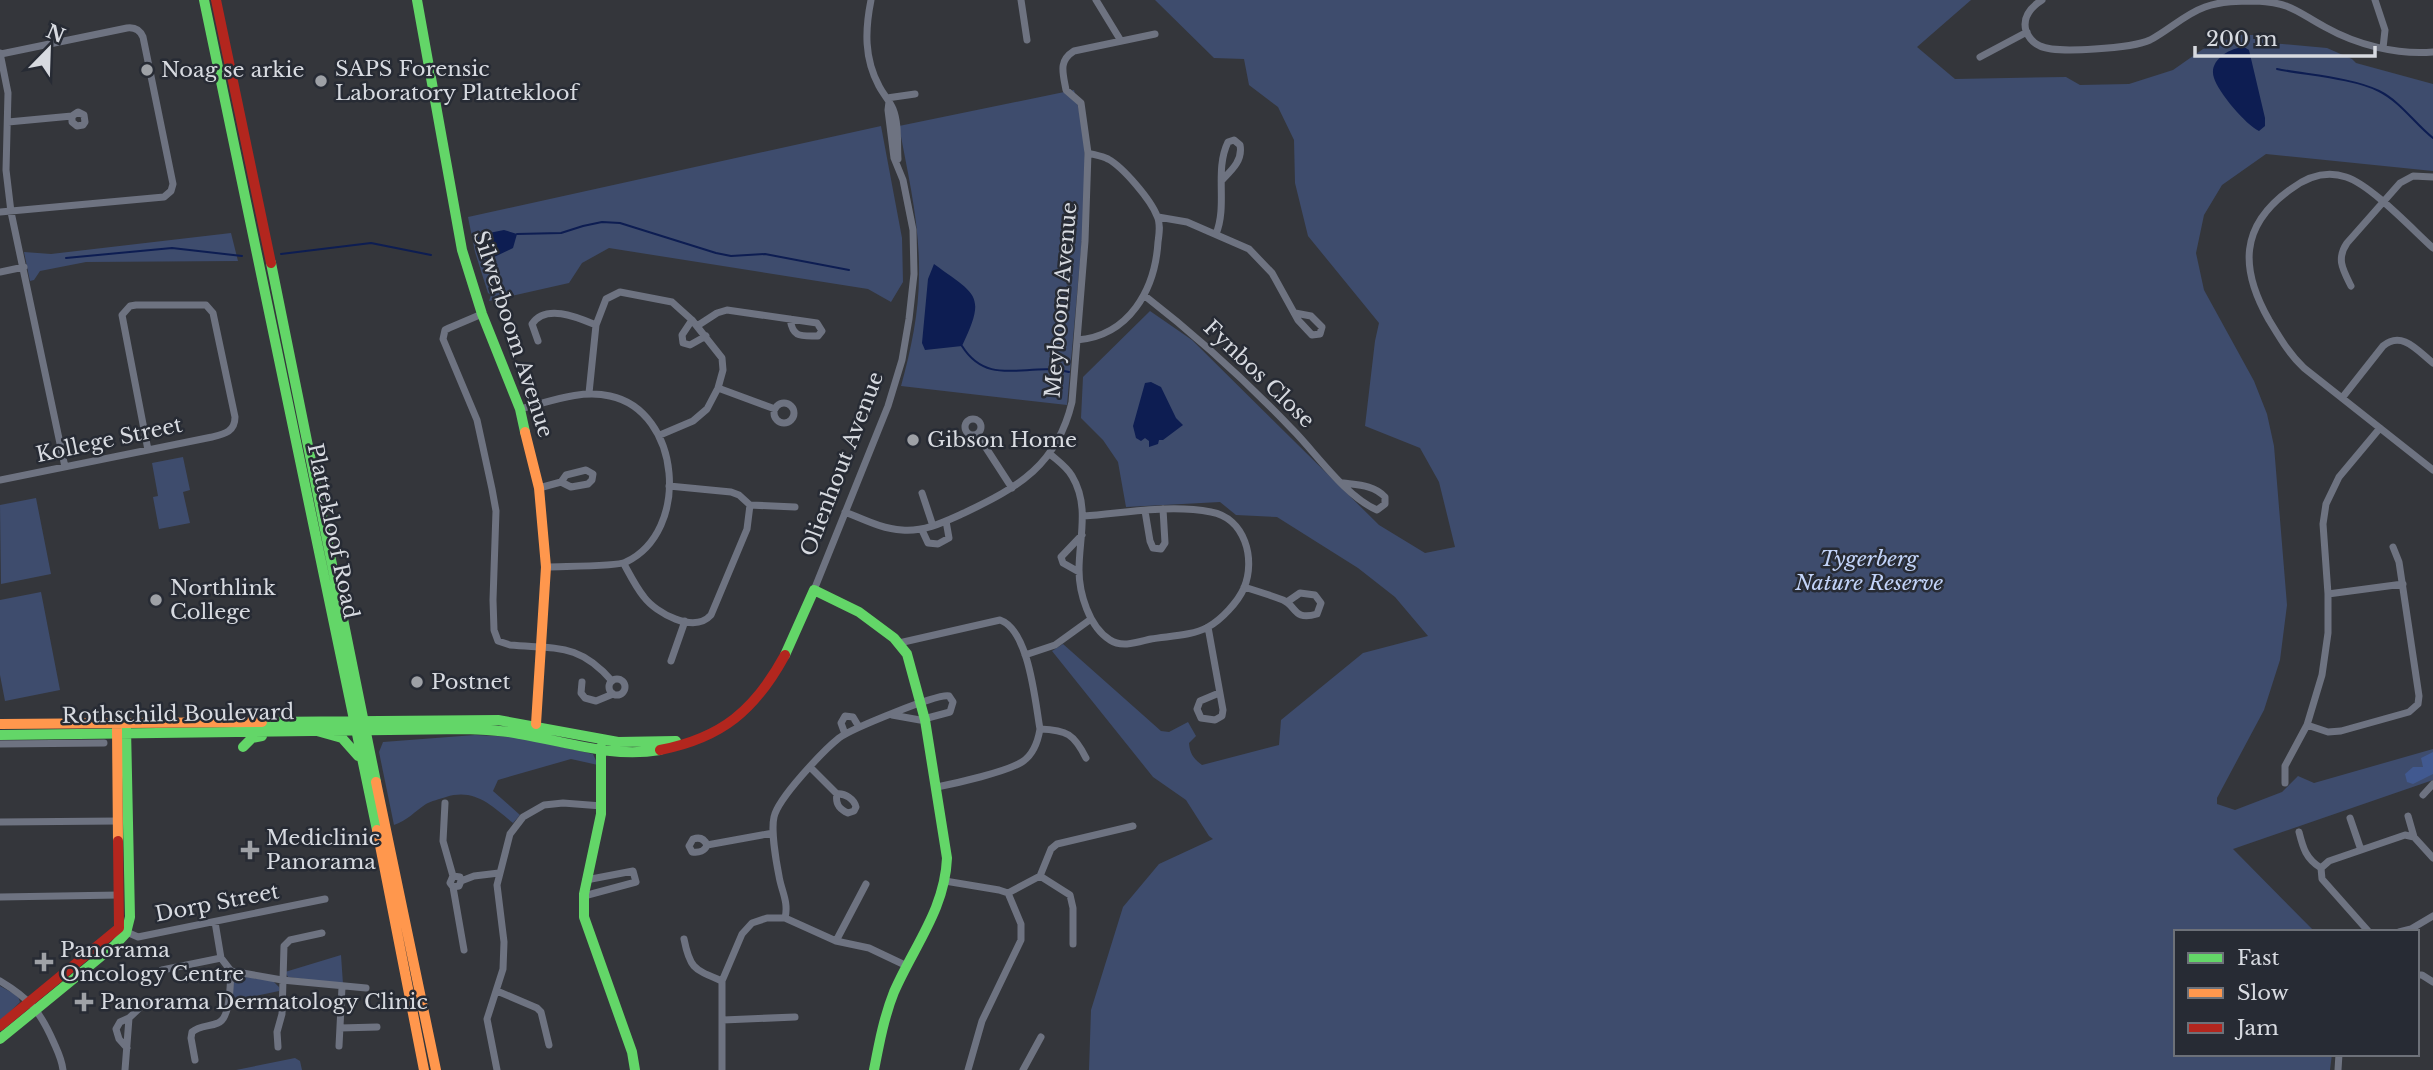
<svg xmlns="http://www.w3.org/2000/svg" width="2433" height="1070" viewBox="0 0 2433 1070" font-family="'Libre Baskerville',serif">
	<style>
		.green { fill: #3e4c6d }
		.forest { fill: #415990 }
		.water { fill: #0d1d52 }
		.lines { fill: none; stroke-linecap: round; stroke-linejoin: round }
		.stream { stroke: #0d1d52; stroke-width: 2 }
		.street { stroke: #6e7381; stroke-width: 7 }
		.fast { stroke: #63d668; stroke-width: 10 }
		.slow { stroke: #ff974d; stroke-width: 10 }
		.jam { stroke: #b3261e; stroke-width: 10 }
		.poi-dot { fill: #9ea1a6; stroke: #272b34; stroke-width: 2.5 }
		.labels { text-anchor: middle; stroke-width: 5; stroke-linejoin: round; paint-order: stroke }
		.poi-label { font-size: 21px; fill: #d7dae0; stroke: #272b34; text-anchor: start }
		.street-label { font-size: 21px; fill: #d7dae0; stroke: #272b34 }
		.park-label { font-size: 21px; font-style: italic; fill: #c2d3f8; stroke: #272b34 }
	</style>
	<rect width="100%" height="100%" fill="#34363b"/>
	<!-- green -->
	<path class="green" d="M1155 0H1971L1917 47 1955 79 2066 77 2080 85 2129 84 2173 70 2203 49 2238 35H2259L2271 43 2327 48 2352 59 2356 63 2433 84V171L2266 154 2222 185 2204 215 2196 253 2204 290 2254 381 2267 414 2274 446 2287 605 2280 660 2264 710 2217 798V804L2235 810 2282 792 2298 776 2314 783 2433 749V780L2233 849 2315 932H2176V1054H2332L2330 1070H1089L1091 1010 1123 907 1159 864 1213 839 1209 836 1186 800 1153 777 1052 651 1063 644 1161 731 1169 732 1188 722 1196 736 1189 743C1190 754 1193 758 1202 765L1279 745 1281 720 1363 653 1428 636 1395 597 1358 568 1277 517 1236 515 1220 502 1126 507 1118 462 1103 440 1081 418 1083 377 1150 311 1192 340 1379 525 1425 553 1455 547 1439 482 1420 448 1365 426 1375 341 1379 323 1308 236 1295 183 1294 140 1278 107 1249 85 1244 59 1214 58Z
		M1074 90 1084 131 1086 195 1067 405 901 386C911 350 919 312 919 275 920 224 908 175 899 126Z
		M881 126 902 238 903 282 891 302 868 289 609 248 582 263 569 283 489 301 491 295 488 293 475 252 468 217Z
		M231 233 238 261 86 262 40 271 34 280 30 281 24 252 51 254Z
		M183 457 190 490 183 492 190 523 159 529 153 497 158 496 152 463Z
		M36 498 51 574 1 584 0 505Z
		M41 592 60 690 5 701 0 675V600Z
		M475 735 517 737 593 754 598 765 571 759 498 780 493 791 520 815 513 823C492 806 475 788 446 797 440 799 431 801 426 804 414 812 408 820 394 825L379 752 383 742Z
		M341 955 343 984 288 977 285 972Z
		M238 976 273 981 279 987V991L232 1001 233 982Z
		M0 986 18 996 20 1002 0 1022Z
		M295 1058 300 1061 302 1070H236Z"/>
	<!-- forest -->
	<path class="forest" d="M2433 752V774L2413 784 2407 782 2405 774 2413 767H2423L2421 758Z"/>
	<!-- water -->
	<path class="water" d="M2244 47 2249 50 2265 118V126L2259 131C2246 125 2218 92 2214 78 2208 61 2229 48 2244 47Z
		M504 230 517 234 513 248 490 259H483L478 238 484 234Z
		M934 264C976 295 987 294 962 346L925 350 922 343 928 279Z
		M1151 382 1161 387 1176 418 1183 425 1163 440H1159L1158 444 1149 447V441L1145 438 1141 441 1136 438 1133 426 1145 383Z"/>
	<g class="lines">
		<!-- stream -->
		<path class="stream" d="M2277 69C2307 75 2353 78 2379 91 2401 102 2415 124 2433 138
			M517 234 561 233 583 226 602 222 620 223 716 253 731 256 765 254 849 270
			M281 254 371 243 431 255
			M66 258 172 248 242 256
			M962 346C989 389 1029 361 1069 372"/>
		<!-- street -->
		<path class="street" d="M871 0C865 30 864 58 879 86 883 94 890 101 893 109 899 124 897 144 898 159
			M1021 0 1027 40
			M1096 0 1121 41
			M2042 0C2031 7 2022 17 2026 31 2029 38 2033 43 2040 46 2056 54 2133 48 2150 40 2169 30 2185 14 2205 7 2221 1 2240 1 2257 1 2292 3 2297 12 2325 27 2357 45 2397 55 2433 52
			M2375 0 2385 30 2383 48
			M0 53 8 93 6 170 11 212 65 467
			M1980 57 2027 32
			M887 98 915 94
			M8 122 72 116 78 112 84 115 85 122 83 125 77 126 72 122V116
			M0 212 164 197 171 191 173 184 143 37C140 30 135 27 127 28L1 54
			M1158 217 1187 222 1249 249 1272 273 1298 320 1312 335 1320 334 1322 327 1311 316 1295 313
			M1216 234C1228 204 1214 171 1228 142L1234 140 1240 145C1243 160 1232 170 1222 180
			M2433 248C2412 229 2371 185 2346 177 2325 170 2307 177 2291 189 2239 226 2240 269 2269 320 2280 338 2289 354 2304 368L2433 470
			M0 272 24 267
			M2351 286C2343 270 2336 259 2347 243L2400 183 2413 176 2433 177
			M1145 296C1198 337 1245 380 1292 429 1316 453 1345 496 1377 510L1385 504V497C1374 485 1358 485 1343 483
			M482 314 449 328 445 330 443 339 477 420 492 489 496 511 493 600 494 630 498 641 510 645C557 649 579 643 612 681
			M692 320 682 335 683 343 690 345 706 336
			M697 326 717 313 727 310 817 323 822 331 818 336C800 336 793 338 790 319
			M1077 340C1129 336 1155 290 1158 242 1159 234 1161 224 1157 216 1151 200 1123 167 1108 159 1102 156 1095 155 1088 153
			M538 341 532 324C546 303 579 318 596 325
			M718 388 775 409
			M589 393 596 325 606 299 620 292 672 302 692 320 722 358 723 370 718 388 707 409 693 421 660 435
			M2342 398 2383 346C2402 330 2418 351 2433 363
			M774 413a10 10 0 1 1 20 0a10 10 0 1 1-20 0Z
			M520 409C549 402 580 389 610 396 681 411 691 531 626 562 617 567 561 566 546 567
			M965 427a8 8 0 1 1 16 0a8 8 0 1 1-16 0Z
			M977 434 1012 488
			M1050 454C1058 461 1067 467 1072 476 1090 506 1079 538 1079 570 1079 593 1089 627 1110 640 1122 648 1138 642 1151 639 1168 636 1192 636 1208 627 1221 620 1238 602 1244 588 1256 559 1245 518 1211 512 1170 504 1125 513 1084 516
			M0 480 212 437C224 434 235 432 235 417L213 313 206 305H136L130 306 122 315 148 450
			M539 488 561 482 566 475 586 470 593 474 592 480 588 484 571 487 561 482
			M922 493 933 526
			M750 505 795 507
			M1145 511 1150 541 1153 548 1161 549 1165 543 1163 509
			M845 512C863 519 882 529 902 530 924 532 944 522 964 513 1019 487 1057 465 1072 402L1085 241 1088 153 1081 103 1066 90C1063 73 1058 61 1074 51L1155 34
			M922 530 928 543 938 544 949 538 946 521
			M624 564C630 575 636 587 644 597 656 613 694 634 711 615L747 529 750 505 739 495 731 492 669 486
			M1079 572 1063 563 1061 557 1082 535
			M1244 587C1257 591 1270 595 1283 600 1297 606 1293 621 1317 614L1321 603 1315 595 1300 593 1287 602
			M814 590 888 406 902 360 909 319 914 274 913 230 903 180 894 158 888 110 889 102
			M2328 594 2403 584
			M1208 627 1223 710 1222 716 1215 720 1201 718 1197 709 1200 701 1219 693
			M899 643 1000 620C1029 630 1035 701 1040 729 1038 741 1033 755 1022 762 1006 772 957 783 937 787
			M1025 655 1055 645 1091 619
			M671 661 685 621
			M609 687a8 8 0 1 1 16 0a8 8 0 1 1-16 0Z
			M582 682 581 693 585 698 596 701 613 694
			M2307 725 2328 732 2341 731 2409 712 2418 704 2419 696 2399 562 2393 547
			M1040 729C1067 730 1074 734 1086 758
			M845 734 841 723 845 716 853 717 859 727
			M0 744 104 743
			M810 767 837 794C845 793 854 799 856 807L854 811 848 813C839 809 835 804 837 794
			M2285 783V766L2307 725 2322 675 2328 633V594L2323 524 2326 504 2339 477 2380 428
			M2423 795 2433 784
			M445 803 443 841 453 876 450 883 453 887 459 886 461 881 460 877 453 876
			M2408 816 2414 837 2433 858
			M2350 818 2361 850
			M0 822 118 821
			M2299 832C2303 848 2306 859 2321 868
			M707 845C704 838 699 837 693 839L689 846 692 852C699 853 705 851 707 845L773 833
			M1040 876 1051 849 1057 844 1133 826
			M1040 876 1070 895 1073 908V944
			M461 881 474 876 499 873
			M945 881 999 890 1008 893 1021 924V940L982 1021 968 1070
			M453 887 464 950
			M1008 893 1040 876
			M584 896 636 882 633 871 586 880
			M0 897 119 895
			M785 918C789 902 781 890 779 876 776 861 771 830 774 817 778 798 824 750 839 738 851 729 938 693 949 696L953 702 950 712 920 720 892 715
			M215 922 221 958 231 971 282 980 366 988
			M122 930 138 937 325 899
			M2369 932 2322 879 2321 868 2329 861 2405 835 2414 837
			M2399 932 2411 929 2433 916
			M684 939C690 969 694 969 722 981
			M836 941 866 884
			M162 970 221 958
			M2417 975H2422L2433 982
			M0 981C30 999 40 1011 54 1043 58 1052 62 1060 63 1070
			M497 991 537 1008 541 1012 549 1045
			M723 1020 795 1017
			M340 1028 377 1027
			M339 1046 342 987
			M278 1047 277 1032 282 1014 284 946 290 940 322 933
			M127 1048 119 1039 116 1029 120 1022 129 1018
			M195 1060 191 1038 192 1032C200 1025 209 1027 218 1023 231 1018 230 983 231 971
			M125 1070 129 1018 146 1002
			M497 1070 487 1019 503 969 504 942 497 885 510 834 523 817 544 805 563 803 602 806
			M722 1070V981L742 934 752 923 767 918H785L836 941 869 948 907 966
			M1023 1070 1041 1037
			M2338 1070 2339 1054"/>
		<!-- fast -->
		<path class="fast" d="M204 0 377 830
			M417 0 462 250 482 314 520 409 525 432
			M271 263C307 436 340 609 376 782
			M785 655 814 590 859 612 894 638 907 654 925 720 947 858C945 909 914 946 894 992 884 1017 879 1044 874 1070
			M262 722 498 720 618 742 676 741
			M317 731 342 738 358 756
			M0 735 466 729C484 730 502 730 520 734 568 742 611 758 660 750
			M243 747 252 738 262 736
			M601 747V814L584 894V917L632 1052 635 1070
			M0 1039 115 945 126 933 130 917 126 728"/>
		<!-- slow -->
		<path class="slow" d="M525 432 539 488 546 567 536 724
			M0 724 262 722
			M117 729 118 841
			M376 782 436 1070
			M377 830 424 1070"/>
		<!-- jam -->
		<path class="jam" d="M216 0 271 263
			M660 750C722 738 755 710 785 655
			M0 1026 119 928 118 841"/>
	</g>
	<!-- markers -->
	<g class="poi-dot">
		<circle cx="147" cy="70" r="7"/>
		<circle cx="321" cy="81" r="7"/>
		<circle cx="913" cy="440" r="7"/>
		<circle cx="156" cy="600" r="7"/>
		<circle cx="417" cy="682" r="7"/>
		<path d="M246.5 839.5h7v7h7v7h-7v7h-7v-7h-7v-7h7z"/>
		<path d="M40.5 951.5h7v7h7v7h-7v7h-7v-7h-7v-7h7z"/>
		<path d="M80.5 991.5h7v7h7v7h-7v7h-7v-7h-7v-7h7z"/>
	</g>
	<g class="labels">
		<!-- poi labels -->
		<g class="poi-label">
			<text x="335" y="76">SAPS Forensic<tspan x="335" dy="24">Laboratory Plattekloof</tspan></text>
			<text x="161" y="77">Noag se arkie</text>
			<text x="927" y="447">Gibson Home</text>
			<text x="170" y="595">Northlink<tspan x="170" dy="24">College</tspan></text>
			<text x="431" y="689">Postnet</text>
			<text x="266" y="845">Mediclinic<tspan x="266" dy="24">Panorama</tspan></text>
			<text x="60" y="957">Panorama<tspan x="60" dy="24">Oncology Centre</tspan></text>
			<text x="100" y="1009">Panorama Dermatology Clinic</text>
		</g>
		<!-- street labels -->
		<g class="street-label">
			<text transform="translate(1061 300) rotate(-85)" y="7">Meyboom Avenue</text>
			<text transform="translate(513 334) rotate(72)" y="7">Silwerboom Avenue</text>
			<text transform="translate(1259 374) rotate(44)" y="7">Fynbos Close</text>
			<text transform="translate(109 440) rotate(-12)" y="7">Kollege Street</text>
			<text transform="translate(842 464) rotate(-69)" y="7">Olienhout Avenue</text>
			<text transform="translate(333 531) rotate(78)" y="7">Plattekloof Road</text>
			<text transform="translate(178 714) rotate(-1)" y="7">Rothschild Boulevard</text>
			<text transform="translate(217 903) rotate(-11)" y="7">Dorp Street</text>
		</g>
		<!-- park labels -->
		<g class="park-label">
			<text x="1869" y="566">Tygerberg<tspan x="1869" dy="24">Nature Reserve</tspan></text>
		</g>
	</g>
	<!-- legend -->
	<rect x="2174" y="930" width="245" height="126" fill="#272b34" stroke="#6d7179" stroke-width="2"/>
	<rect x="2188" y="953" width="35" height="10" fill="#63d668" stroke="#6d7179" stroke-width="2"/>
	<text x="2237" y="965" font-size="21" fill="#d7dae0">Fast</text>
	<rect x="2188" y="988" width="35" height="10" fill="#ff974d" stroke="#6d7179" stroke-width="2"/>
	<text x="2237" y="1000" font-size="21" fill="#d7dae0">Slow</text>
	<rect x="2188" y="1023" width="35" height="10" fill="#b3261e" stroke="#6d7179" stroke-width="2"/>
	<text x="2237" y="1035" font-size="21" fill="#d7dae0">Jam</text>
	<!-- north arrow -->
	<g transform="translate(49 49) rotate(23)" stroke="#272b34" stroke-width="5" paint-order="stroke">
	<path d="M0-5L12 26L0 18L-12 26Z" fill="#d7dae0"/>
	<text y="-10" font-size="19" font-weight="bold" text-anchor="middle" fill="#d7dae0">N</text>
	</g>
	<!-- scale -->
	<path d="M2195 46v10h180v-10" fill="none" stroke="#d7dae0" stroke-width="3.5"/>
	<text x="2206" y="46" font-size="21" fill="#d7dae0" stroke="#272b34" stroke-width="5" paint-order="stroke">200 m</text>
</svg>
